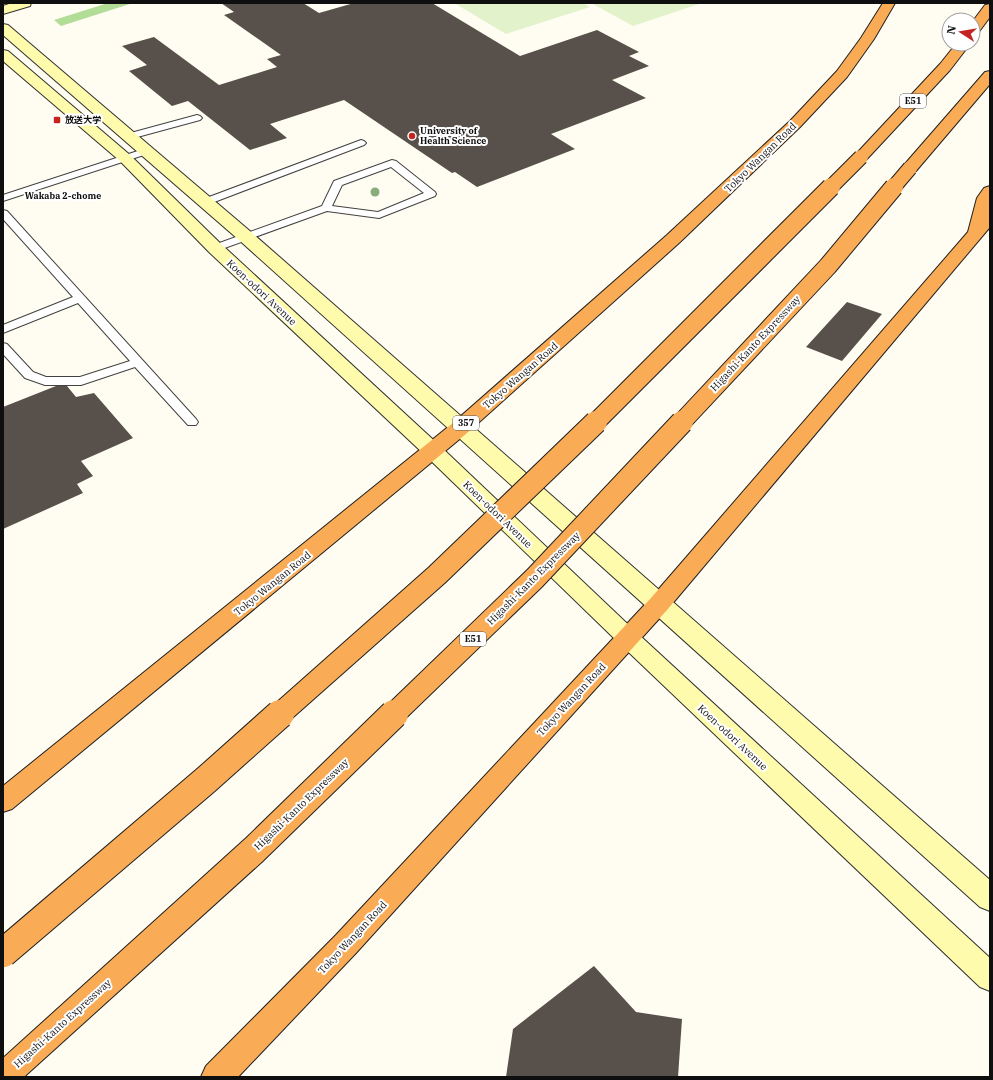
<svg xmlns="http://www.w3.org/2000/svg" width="993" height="1080" viewBox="0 0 993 1080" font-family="'IBM Plex Serif','Noto Sans JP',serif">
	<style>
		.forest { fill: #b2dd97 }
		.pitch { fill: #e2f2cb }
		.building { fill: #58514b }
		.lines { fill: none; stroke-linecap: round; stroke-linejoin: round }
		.lane-casing { stroke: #424242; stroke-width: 2 }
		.secondary-casing { stroke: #313131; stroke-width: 2 }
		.highway-casing { stroke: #202020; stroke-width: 2 }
		.lane { fill: #fff; fill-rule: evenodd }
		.secondary { fill: #fffbac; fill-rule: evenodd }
		.highway { fill: #f9ab55; fill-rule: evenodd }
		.highway-bridge-far3-casing { stroke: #202020; stroke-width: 16; stroke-linecap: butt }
		.highway-bridge-far2-casing { stroke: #202020; stroke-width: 20; stroke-linecap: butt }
		.highway-bridge-far1-casing { stroke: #202020; stroke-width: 24; stroke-linecap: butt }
		.highway-bridge-casing { stroke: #202020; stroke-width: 30; stroke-linecap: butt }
		.highway-bridge-far3 { stroke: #f9ab55; stroke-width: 14 }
		.highway-bridge-far2 { stroke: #f9ab55; stroke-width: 18 }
		.highway-bridge-far1 { stroke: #f9ab55; stroke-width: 22 }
		.highway-bridge { stroke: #f9ab55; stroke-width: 28 }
		.tree { fill: #88ac7c }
		.poi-dot { fill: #c52521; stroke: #fff; stroke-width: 1.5 }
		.labels { text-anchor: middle; stroke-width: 4; stroke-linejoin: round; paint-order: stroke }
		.shield { fill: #fff; stroke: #575757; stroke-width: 1 }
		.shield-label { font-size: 9px; font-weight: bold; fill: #0f0f0f }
		.far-poi-label { font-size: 9px; font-weight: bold; fill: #0f0f0f; stroke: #fff; text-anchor: start }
		.far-neighbourhood-label { font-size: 9px; font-weight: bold; fill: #0f0f0f; stroke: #fff }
		.street-label { font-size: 10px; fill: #0f0f0f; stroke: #fff }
	</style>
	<rect width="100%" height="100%" fill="#fffdf1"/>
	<!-- forest -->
	<path class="forest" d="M108 3H133L61 26 54 20Z"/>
	<!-- pitch -->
	<path class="pitch" d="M454 3H583L590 7 506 34Z
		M591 3H702L633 26Z"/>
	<!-- building -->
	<path class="building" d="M221 3H303L319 13 354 3H432L520 56 597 30 639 52 629 56 649 66 612 80 646 98 551 134 575 149 477 187 455 172 452 173 344 100 270 124 287 138 250 150 188 101 172 106 129 71 147 65 122 46 154 37 219 85 277 67 267 59 281 55 224 15 234 12Z
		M847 302 882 314 842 361 806 347Z
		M56 386H67L76 397 94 393 133 438 81 461 93 476 77 484 83 493 3 529V407Z
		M594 966 636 1012 682 1019 678 1077H506L513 1029Z"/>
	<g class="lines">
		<defs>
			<path id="lane" d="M197 115 200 116 202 118 200 120 130 139 125 136 127 134Z
				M361 140 364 141 366 143 364 145 209 204H201L200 202 201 200Z
				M147 148 152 151 150 153 3 201V195Z
				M392 160 396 161 435 192 436 194 435 196 379 218 327 211 219 250 215 251 210 248 211 246 322 206 334 181ZM391 167 424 193 378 212 332 206 342 185Z
				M3 210 7 211 196 419 198 422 196 425H188L135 367 81 385H45L25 378 3 354V343L7 344 33 372 46 377H80L130 361 78 303 3 333V325L73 297 3 219Z"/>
			<path id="secondary" d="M12 3H31L30 6 3 14V6Z
				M3 24 8 25 251 232 990 880V911L980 907 239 240 3 35Z
				M3 50 8 51 130 155 221 244 440 446 636 632 990 958V991L980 987 620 644 426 456 209 252 120 161 3 61Z"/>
			<path id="highway" d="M883 3H895L874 39 847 77 800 127 679 243 467 433 12 809 3 812V786L453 423 667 235 790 121 837 71 861 38Z
				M990 4V17L978 33 973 34V21L985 5Z
				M956 44H970L950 70 866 160 861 162 856 160 853 157 856 154 940 64Z
				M990 71V84L916 171 910 173 904 171 902 168 904 165 985 72Z
				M990 186V227L667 610 356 953 238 1077H201L206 1066 336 935 651 598 968 232 977 198 984 188Z"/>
		</defs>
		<!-- lane casing -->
		<use href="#lane" class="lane-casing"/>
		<!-- secondary casing -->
		<use href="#secondary" class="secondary-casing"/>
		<!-- highway casing -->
		<use href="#highway" class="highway-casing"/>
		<!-- lane -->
		<use href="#lane" class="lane"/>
		<!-- secondary -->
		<use href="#secondary" class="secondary"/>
		<!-- highway -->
		<use href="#highway" class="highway"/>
		<defs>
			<path id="highway-bridge-far3" d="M830 188 861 157
				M893 188 910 168"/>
			<path id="highway-bridge-far2" d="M595 423 831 187
				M681 423 828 266 894 187"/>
			<path id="highway-bridge-far1" d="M279 715 437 575 596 422
				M393 715 535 578 682 422"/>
			<path id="highway-bridge" d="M3 953 206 780 280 714
				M3 1077 254 850 394 714"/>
		</defs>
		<!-- highway-bridge-far3 casing -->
		<use href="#highway-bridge-far3" class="highway-bridge-far3-casing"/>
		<!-- highway-bridge-far2 casing -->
		<use href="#highway-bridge-far2" class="highway-bridge-far2-casing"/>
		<!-- highway-bridge-far1 casing -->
		<use href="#highway-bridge-far1" class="highway-bridge-far1-casing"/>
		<!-- highway-bridge casing -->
		<use href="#highway-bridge" class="highway-bridge-casing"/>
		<!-- highway-bridge-far3 -->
		<use href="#highway-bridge-far3" class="highway-bridge-far3"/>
		<!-- highway-bridge-far2 -->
		<use href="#highway-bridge-far2" class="highway-bridge-far2"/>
		<!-- highway-bridge-far1 -->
		<use href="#highway-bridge-far1" class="highway-bridge-far1"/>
		<!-- highway-bridge -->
		<use href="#highway-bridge" class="highway-bridge"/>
	</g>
	<!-- trees -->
	<circle class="tree" cx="375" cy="192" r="4.5"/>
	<!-- markers -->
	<g class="poi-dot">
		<rect x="53" y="116" width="8" height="8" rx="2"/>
		<circle cx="412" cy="136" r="4"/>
	</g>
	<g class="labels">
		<!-- shield labels -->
		<g class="shield">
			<rect x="900" y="94" width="26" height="14" rx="3"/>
			<rect x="453" y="416" width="26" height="14" rx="3"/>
			<rect x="460" y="632" width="26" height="14" rx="3"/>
		</g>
		<g class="shield-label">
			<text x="913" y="104">E51</text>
			<text x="466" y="426">357</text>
			<text x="473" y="642">E51</text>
		</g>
		<!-- far-poi labels -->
		<g class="far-poi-label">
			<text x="65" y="123">放送大学</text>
			<text x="420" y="134">University of<tspan x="420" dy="10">Health Science</tspan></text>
		</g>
		<!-- far-neighbourhood labels -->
		<g class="far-neighbourhood-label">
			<text x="63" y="199">Wakaba 2-chome</text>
		</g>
		<!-- street labels -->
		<g class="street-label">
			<text transform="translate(760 157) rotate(-44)" y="4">Tokyo Wangan Road</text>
			<text transform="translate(262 292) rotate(43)" y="4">Koen-odori Avenue</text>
			<text transform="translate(755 343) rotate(-47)" y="4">Higashi-Kanto Expressway</text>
			<text transform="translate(520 375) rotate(-41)" y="4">Tokyo Wangan Road</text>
			<text transform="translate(498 514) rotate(44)" y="4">Koen-odori Avenue</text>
			<text transform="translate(533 578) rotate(-45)" y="4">Higashi-Kanto Expressway</text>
			<text transform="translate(272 583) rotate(-39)" y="4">Tokyo Wangan Road</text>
			<text transform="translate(571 699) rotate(-47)" y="4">Tokyo Wangan Road</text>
			<text transform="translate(733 737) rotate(43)" y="4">Koen-odori Avenue</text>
			<text transform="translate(301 804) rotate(-44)" y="4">Higashi-Kanto Expressway</text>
			<text transform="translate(352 937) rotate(-47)" y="4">Tokyo Wangan Road</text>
			<text transform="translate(62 1023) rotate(-42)" y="4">Higashi-Kanto Expressway</text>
		</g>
	</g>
	<!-- border -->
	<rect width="993" height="1080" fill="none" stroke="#0f0f0f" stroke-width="8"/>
	<!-- north arrow -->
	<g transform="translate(961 32) rotate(282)"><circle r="19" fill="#ffffff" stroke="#9f9f9f"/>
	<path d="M0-3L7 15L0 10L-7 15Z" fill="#c52521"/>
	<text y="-6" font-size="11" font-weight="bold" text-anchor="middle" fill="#0f0f0f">N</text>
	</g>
</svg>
